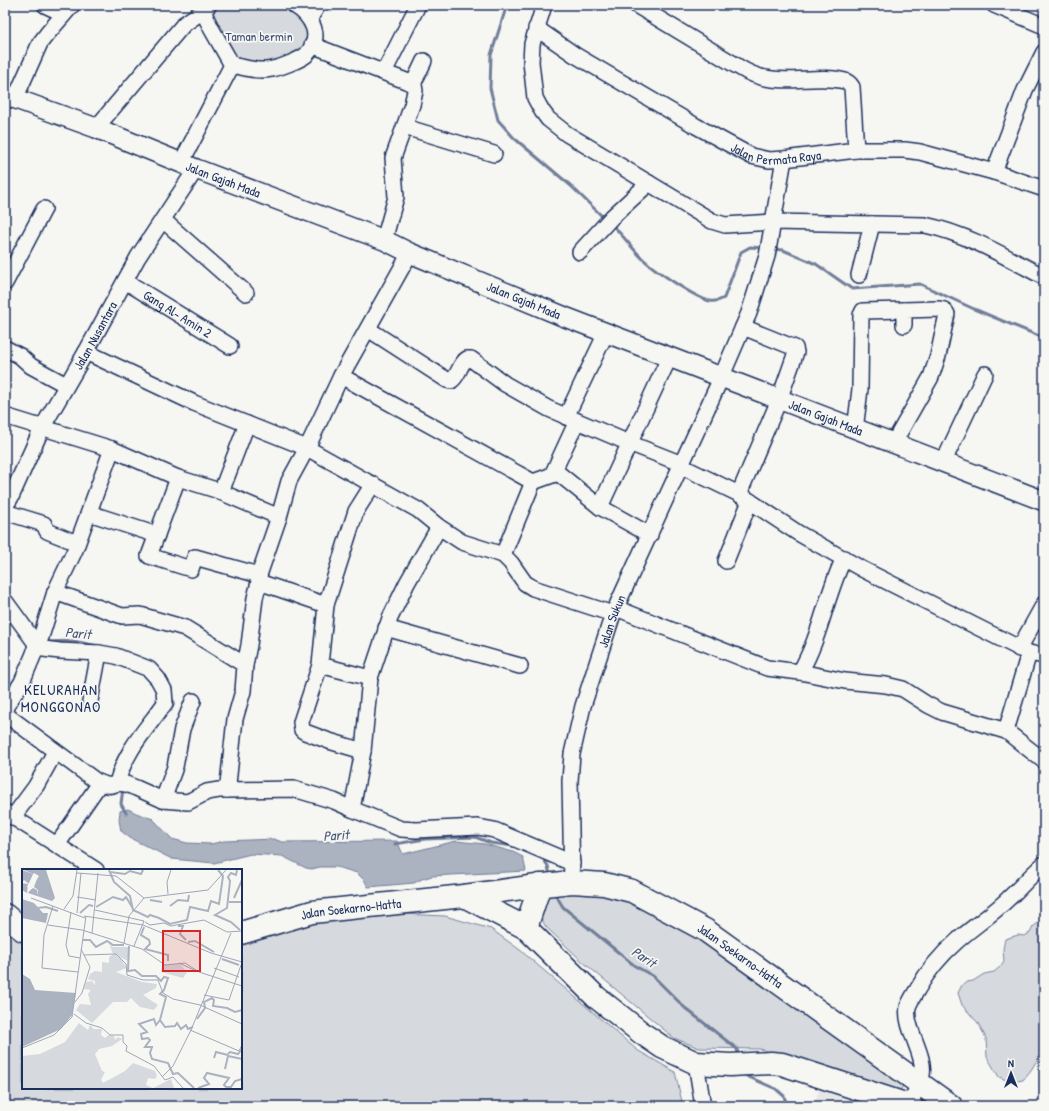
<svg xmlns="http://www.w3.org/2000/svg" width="1049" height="1111" viewBox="0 0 1049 1111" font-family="'Patrick Hand',sans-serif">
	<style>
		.built { fill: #e6e7e7 }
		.green { fill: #d6d9dd; stroke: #78849e }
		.water { fill: #abb2c0; stroke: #717e99 }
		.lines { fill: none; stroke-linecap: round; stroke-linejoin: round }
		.stream { stroke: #717e99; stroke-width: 3 }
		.minor-casing { stroke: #1b2f5e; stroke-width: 18 }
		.major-casing { stroke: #1b2f5e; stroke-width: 22 }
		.highway-casing { stroke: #1b2f5e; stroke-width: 25 }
		.minor { stroke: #f6f6f2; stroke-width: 15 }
		.major { stroke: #f6f6f2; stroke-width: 19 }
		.highway { stroke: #f6f6f2; stroke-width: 22 }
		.labels { text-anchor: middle; stroke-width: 3.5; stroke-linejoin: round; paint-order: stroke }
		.park-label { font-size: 13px; fill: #405177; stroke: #f6f6f2 }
		.street-label { font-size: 13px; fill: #1b2f5e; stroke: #f6f6f2 }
		.water-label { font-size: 14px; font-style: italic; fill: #46567b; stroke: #f6f6f2 }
		.quarter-label { font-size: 15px; letter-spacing: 1px; fill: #1b2f5e; stroke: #f6f6f2 }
		.inset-river { fill: none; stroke: #abb2c0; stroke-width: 2 }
		.inset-road { fill: none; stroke: #9ea6b7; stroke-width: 1 }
		.view { fill: #d62828; fill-opacity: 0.15; stroke: #d62828; stroke-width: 2 }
		.inset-edge { fill: none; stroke: #1b2f5e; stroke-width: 2 }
	</style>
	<rect width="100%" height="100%" fill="#f6f6f2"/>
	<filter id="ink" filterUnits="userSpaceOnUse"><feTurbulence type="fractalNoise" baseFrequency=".025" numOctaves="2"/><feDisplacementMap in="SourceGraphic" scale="8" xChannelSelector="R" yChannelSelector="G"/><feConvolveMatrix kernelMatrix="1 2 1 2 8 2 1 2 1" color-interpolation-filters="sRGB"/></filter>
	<g filter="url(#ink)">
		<!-- built -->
		<path class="built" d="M820 1086 884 1106H814Z"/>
		<!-- green -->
		<path class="green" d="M216 5H286L299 16 312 34 301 53 275 65 239 62 207 12Z
			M577 892H607L643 902 695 935 905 1083 899 1092 760 1049 699 1048 674 1038 583 962 546 927 537 912 541 897Z
			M403 914 445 916 491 929 520 950 637 1050 675 1072 683 1106H5V926L23 941V1088H241V940L329 918Z
			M1044 918V1049L1031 1070 1023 1080 1011 1082 999 1077 987 1057 986 1038 978 1023 962 1005 958 993 962 985 967 982 973 981 984 974 994 972 1000 967 1004 961 1003 949 1005 939 1018 935 1024 936 1030 933 1033 927Z"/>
		<!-- water -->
		<path class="water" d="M128 809 136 813 153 819 172 839 187 843 211 844 224 841 274 839 282 842 397 841 403 854 456 841 485 844 513 852 523 857 526 871 432 876 422 879 414 883 368 887 365 881 357 873 337 867H320L312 869 306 868 282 856 251 854 214 863 172 859 130 838 121 831 119 820 120 811Z"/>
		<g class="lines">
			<!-- stream -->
			<path class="stream" d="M507 5 491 55 490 88 498 120 514 138 570 185 605 219
				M611 224C622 234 631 247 642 258 653 269 695 298 710 301 715 302 719 301 724 298L741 252 750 247 764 248
				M772 249 783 250 816 264 852 289 920 284 974 309 1044 338
				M46 642 73 641 98 646
				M164 715 171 710 174 702 170 698
				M123 788 121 804 126 813
				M395 844 425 839 475 837 491 843 513 846
				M542 857 548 866 550 876
				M554 892 563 907 635 966 653 976 685 1008 737 1049 739 1057
				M742 1074 776 1089 784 1096 787 1106"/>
			<defs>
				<g id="minor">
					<path d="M45 5 64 14"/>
					<path d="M209 5 203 11 211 28 232 65C246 68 258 72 272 69 279 68 300 60 306 55 324 37 312 16 294 5"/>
					<path d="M544 5 532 44 531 62 535 98 542 111 548 119 567 134 712 221 725 225 773 222 925 225C968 234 1006 257 1044 277"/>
					<path d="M636 5 737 66C748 73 759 78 772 79 794 82 824 75 845 81 849 82 850 84 852 87L856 150"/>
					<path d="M994 5 1044 26"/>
					<path d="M310 18 318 5"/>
					<path id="s1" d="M536 28 575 55 696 126 751 156 769 160 784 159 856 150H905L920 152 994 172 1044 189"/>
					<path d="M312 45 406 81 414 85 415 91 412 105 393 158 396 197 384 240"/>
					<path d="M384 72 418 5"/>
					<path d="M413 84 424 61"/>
					<path d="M15 99 40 43 47 34 72 5"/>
					<path d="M405 127 494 154"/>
					<path d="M96 128 184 24 203 11"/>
					<path d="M181 163 232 65"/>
					<path d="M994 172 1025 90 1044 52"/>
					<path d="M163 220 246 293"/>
					<path d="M580 252 612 217 649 183"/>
					<path d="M859 275 872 224"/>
					<path id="s2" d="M125 281 230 346"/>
					<path d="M5 283 44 209"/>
					<path d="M368 329 447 380 451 381C459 376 459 364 467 359H471L505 384 549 409 629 443 682 464"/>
					<path d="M5 348 20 356 31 366 66 385"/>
					<path d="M86 352 194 403 307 448 418 510 439 527 462 542 503 555 511 563 525 583 533 588 613 614"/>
					<path d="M341 376 533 482 558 473 600 507 650 535"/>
					<path d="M5 416 112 449 178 478 216 490 279 517"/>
					<path d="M566 417 606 333"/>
					<path d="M855 430 860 389 861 315 863 311 904 310"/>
					<path d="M893 444 931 377 938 356 947 314 944 310 938 309 904 310V325"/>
					<path d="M943 463 985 374"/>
					<path d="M681 466 739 494 798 533 862 569 1029 653 1006 731"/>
					<path d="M552 475 577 421"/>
					<path d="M178 478 149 556 191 569 195 557 259 575"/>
					<path d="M221 492 247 424"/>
					<path d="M739 494 779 400 796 352 795 348 743 327"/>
					<path id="s3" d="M5 507 11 497 42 428 86 352 138 257 196 169"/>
					<path d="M600 507 669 358"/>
					<path d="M5 512 44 524 47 531 77 543"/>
					<path d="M89 513 157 535"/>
					<path d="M439 527 407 583 390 618 370 678 363 751 352 809 401 829 416 830 478 827 494 830 572 863"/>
					<path d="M503 555 533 482"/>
					<path d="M726 561 750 501"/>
					<path d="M259 582 326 605"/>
					<path d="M55 592 122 616 140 615 185 628 245 665"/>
					<path d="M5 601 37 645"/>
					<path d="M616 608 767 668 800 672 845 681 886 685 903 689 928 705 942 712 1006 731 1044 761"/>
					<path d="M386 628 520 666"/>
					<path d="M35 648 60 651 99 653 116 656 149 669 158 679 164 690 165 703C146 730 126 749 117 783L126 784 136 788 163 800 188 802 207 792 219 790H227"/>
					<path d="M1019 649 1044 604"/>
					<path d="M1029 653 1044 656"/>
					<path d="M320 665 370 678"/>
					<path d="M800 672C821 636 826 595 844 558"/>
					<path d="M90 701 99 653"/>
					<path d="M5 708 22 682 41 637 55 592 75 550 112 449"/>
					<path d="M5 714 96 781C103 784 110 788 117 783"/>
					<path d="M363 751 329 741 305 732 302 730 301 722 320 665 326 605 356 511 373 484"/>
					<path d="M163 800 175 767 182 729 193 701"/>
					<path d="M352 809 334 801 294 789 227 790 228 784 235 719 243 691 245 665 249 645 255 598 259 582V575L279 517 289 481 307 448 341 376 410 253"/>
					<path d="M5 812 96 870"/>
					<path d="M13 817 36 786 55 752"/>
					<path d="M57 845 100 783"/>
					<path id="s4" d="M572 882 570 781 572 754 583 706 613 614 721 378 749 313 767 256 784 159"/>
					<path d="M696 1063 703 1106"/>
					<path d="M908 1105C913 1096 921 1085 922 1075 926 1054 904 1028 908 1007 910 1001 914 995 917 990 927 972 941 955 957 941 974 926 993 914 1009 898 1021 887 1031 875 1044 864"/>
				</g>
				<g id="major">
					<path id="s5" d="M5 95 96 128 196 169 384 240 410 253 565 317 1044 501"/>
				</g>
				<g id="highway">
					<path d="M464 896 526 928 596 997 643 1034 662 1047 696 1063 730 1065 771 1063 782 1064 911 1106"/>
					<path d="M5 915 23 930"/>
					<path d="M526 928 540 885"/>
					<path id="s6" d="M241 933 312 912 464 896 544 885 572 882 604 884 632 891 705 930 951 1106"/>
				</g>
			</defs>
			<!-- minor casing -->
			<use href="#minor" class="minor-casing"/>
			<!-- major casing -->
			<use href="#major" class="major-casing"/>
			<!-- highway casing -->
			<use href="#highway" class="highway-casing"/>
			<!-- minor -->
			<use href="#minor" class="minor"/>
			<!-- major -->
			<use href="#major" class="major"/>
			<!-- highway -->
			<use href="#highway" class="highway"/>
		</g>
	</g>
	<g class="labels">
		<!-- park labels -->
		<g class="park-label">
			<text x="259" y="41">Taman bermin</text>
		</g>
		<!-- street labels -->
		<g class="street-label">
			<text dy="5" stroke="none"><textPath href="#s1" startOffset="275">Jalan Permata Raya</textPath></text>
			<text dy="5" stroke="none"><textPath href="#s5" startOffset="234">Jalan Gajah Mada</textPath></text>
			<text dy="5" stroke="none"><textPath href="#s5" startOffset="558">Jalan Gajah Mada</textPath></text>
			<text dy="5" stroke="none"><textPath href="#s2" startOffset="62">Gang Al- Amin 2</textPath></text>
			<text dy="5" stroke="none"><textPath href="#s3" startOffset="194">Jalan Nusantara</textPath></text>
			<text dy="5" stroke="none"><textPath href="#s5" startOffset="882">Jalan Gajah Mada</textPath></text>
			<text dy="5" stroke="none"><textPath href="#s4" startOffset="267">Jalan Sukun</textPath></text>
			<text dy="5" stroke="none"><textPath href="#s6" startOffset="113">Jalan Soekarno-Hatta</textPath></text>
			<text dy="5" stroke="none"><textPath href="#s6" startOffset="523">Jalan Soekarno-Hatta</textPath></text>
		</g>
		<!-- water labels -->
		<g class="water-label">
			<text transform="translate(78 633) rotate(5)" y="5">Parit</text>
			<text transform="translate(336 835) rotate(-4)" y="5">Parit</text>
			<text transform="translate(644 957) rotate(34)" y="5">Parit</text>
		</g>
		<!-- quarter labels -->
		<g class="quarter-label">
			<text x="61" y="695">KELURAHAN<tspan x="61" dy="17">MONGGONAO</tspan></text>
		</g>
	</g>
	<!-- overview -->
	<g transform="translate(22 869)">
		<rect width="220" height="220" fill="#f6f6f2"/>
		<path d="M87 74 91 78H107L106 92 91 85ZM92 85 100 91 104 99 94 103 120 113 135 115 134 119 121 126 136 136 132 141 118 138 109 129 105 133H91L70 154 54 141 58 135 69 136 66 125 69 121 62 120 64 113 70 112 73 116V112L66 110 68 105 73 102 80 103V93L87 94V88ZM158 95 165 103 161 109 139 103 140 96ZM57 154 66 161 68 156 72 160H80L79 166 83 169 87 166 92 167 93 171 96 168 100 170 90 177 77 180 73 185 80 202 83 203 79 211 81 214 103 202 111 194 133 202 135 207 133 210 126 209 124 216 131 219 149 210 152 219H0V187L18 185 43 173Z" fill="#d6d9dd"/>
		<path d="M0 1H24L33 29 30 32 6 24 17 7 12 4 5 18 8 19 5 24 0 21ZM0 30 12 34 21 44H26L24 54 0 49ZM0 105 8 110 13 121 54 124 50 146 39 160 0 178Z" fill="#abb2c0"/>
		<path d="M0 1H2L16 7 12 18 16 21 15 26V21L11 19 5 24 6 15 0 14 2 11 7 15 11 5Z" fill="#f6f6f2"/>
		<path class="inset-river" d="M87 1 92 13 108 27 111 41 126 48 128 46 137 49 148 55 165 51 168 38 186 42 189 32 197 35 201 7 196 1M215 1 214 6 209 4 206 8 208 12 205 39 193 46 209 53 218 61M88 3 103 5 108 2 119 5 121 1M212 29 220 11M128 31 140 33M207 33H220M148 37 156 31 166 32 167 26M74 38 91 28 101 31 104 28 110 38M15 39 24 38 36 42M58 44 67 36 71 37M156 57H161L158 65 164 71M122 58 119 66 127 71 128 75 123 80 146 86V92M61 71H68L74 78 85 72 91 76H102M166 73 173 72 192 83M107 77 106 102 113 101 120 107H134L139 112 142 108 146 109 142 121 138 125 144 128 138 151 143 158 153 157 155 154 159 160 164 156 166 160 171 158M200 90 217 96M175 150 183 139 182 133 190 129 192 131 191 137 205 139 213 143 220 141M138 151 134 156 132 150 117 155 125 163 119 165 120 170 126 169 128 171 123 178H130L128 184 130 190 146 194 151 205 156 204 172 219M206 185 208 183 216 185 220 180M192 189 194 183 206 186M203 200 206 187 220 190M176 219 187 215 182 209 185 204 207 209 202 216 204 218H209L213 212 220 210"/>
		<path class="inset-road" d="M55 4 94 7 122 29M146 25 145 13 149 1M55 28 74 31M9 29 63 49M31 37 22 66 20 99 56 103M42 40 51 27 55 1M73 41 122 52 112 77M49 43 44 76 47 87 58 89M55 44 59 4M62 47 121 56 189 84 220 93M123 53 128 56 142 54 149 57 182 51 205 63 220 62M26 56 60 61M60 61 120 80 143 96 163 94 177 103 220 117M70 64 76 4M102 74 107 47 122 29 186 21 204 1M62 86 94 85 104 95 105 106 121 111H136L141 124 151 130 178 136 220 155M157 94 172 101M192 99 217 108M182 126 207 131 219 96M53 133 60 124 68 98 59 80M52 145 64 154 80 159 88 166H101V173L105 177 104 182 132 197 143 211 151 208 161 219M168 161 217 182 220 176M0 179 32 166 50 148 64 47M140 208 151 197 169 161 209 64"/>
		<path class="view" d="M141 62H178V102H141Z"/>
		<rect width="220" height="220" class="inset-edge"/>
	</g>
	<!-- margin -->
	<rect width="1049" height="1111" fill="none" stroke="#f6f6f2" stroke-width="20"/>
	<rect x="10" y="10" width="1029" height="1091" fill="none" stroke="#1b2f5e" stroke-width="1.5" filter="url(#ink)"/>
	<!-- north arrow -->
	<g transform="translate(1011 1073)" stroke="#f6f6f2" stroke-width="3" paint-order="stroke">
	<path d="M0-3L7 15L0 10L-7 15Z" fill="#1b2f5e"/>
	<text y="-6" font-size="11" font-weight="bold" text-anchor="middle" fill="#1b2f5e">N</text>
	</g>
</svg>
